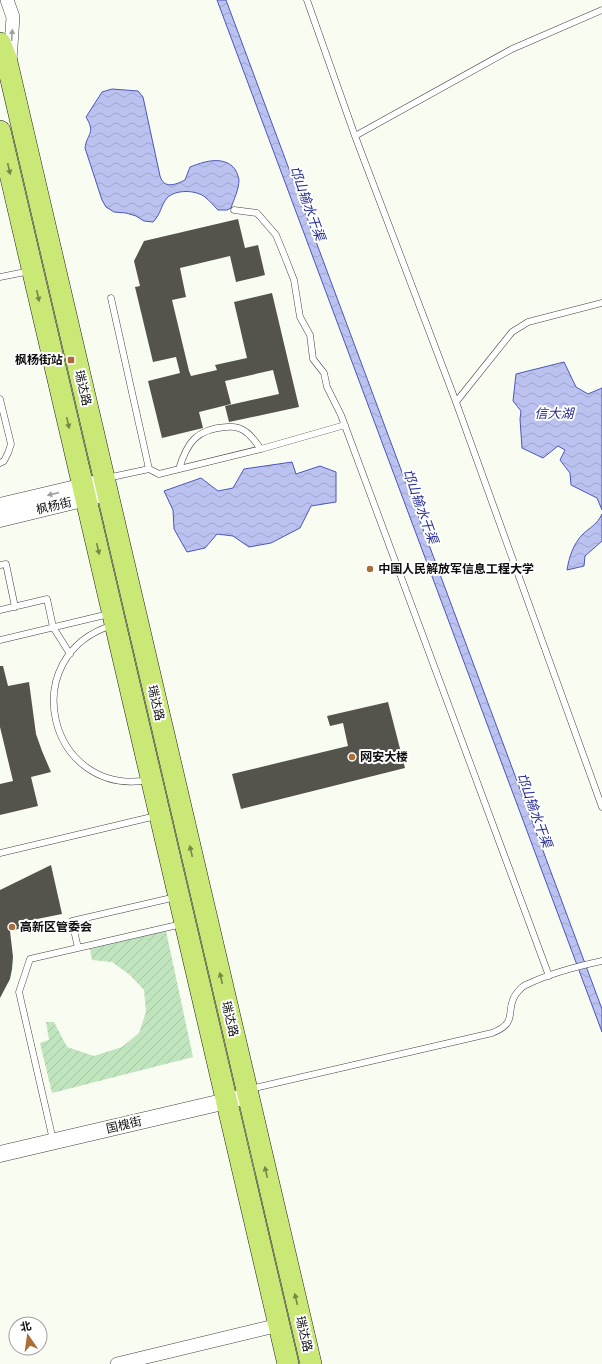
<svg xmlns="http://www.w3.org/2000/svg" width="602" height="1364" viewBox="0 0 602 1364" font-family="'Roboto Serif','Noto Sans SC',serif">
	<style>
		.garden { fill: url(#garden-furrows) }
		.water { fill: url(#water-waves); stroke: #4b56bd }
		.building { fill: #55544c }
		.lines { fill: none; stroke-linecap: round; stroke-linejoin: round }
		.service-casing { stroke: #414141; stroke-width: 7 }
		.minor-casing { stroke: #414141; stroke-width: 14 }
		.tertiary-casing { stroke: #414141; stroke-width: 17 }
		.primary-casing { stroke: #1f1f1f; stroke-width: 22 }
		.service { stroke: #fff; stroke-width: 6 }
		.minor { stroke: #fff; stroke-width: 13 }
		.tertiary { stroke: #fff; stroke-width: 16 }
		.primary { stroke: #cae876; stroke-width: 21 }
		.oneway { fill: #9f9f9f }
		.oneway2 { fill: #758647 }
		.poi-dot { fill: #ad6d37; stroke: #fff; stroke-width: 1.5 }
		.labels { text-anchor: middle; stroke-width: 4; stroke-linejoin: round; paint-order: stroke }
		.poi-label { font-size: 12px; font-weight: bold; fill: #0e0e0e; stroke: #fff; text-anchor: start }
		.street-label { font-size: 12px; fill: #0e0e0e; stroke: #fff }
		.water-label { font-size: 13px; font-style: italic; fill: #262d91; stroke: #fff }
	</style>
	<defs>
		<pattern id="garden-furrows" width="10" height="10" patternUnits="userSpaceOnUse"><rect width="10" height="10" fill="#bfe4be"/><path d="M-1 1l2-2M0 10L10 0M9 11l2-2" fill="none" stroke="#a3c2a2"/></pattern>
		<pattern id="water-waves" width="16" height="10" patternUnits="userSpaceOnUse"><rect width="16" height="10" fill="#bbc2ef"/><path d="M0 5q4-4 8 0t8 0" fill="none" stroke="#a0a6cc"/></pattern>
	</defs>
	<rect width="100%" height="100%" fill="#f9fdf1"/>
	<!-- garden -->
	<path class="garden" d="M166 931 193 1057 52 1093 40 1043 49 1040 46 1022H54L67 1047 94 1056 122 1047 139 1033 146 1012 144 990 130 975 112 962 92 960 90 949Z"/>
	<!-- water -->
	<path class="water" d="M217 0H226L602 1009V1032Z
		M112 89 138 91 143 97 160 176C164 189 175 185 185 180L190 167C203 162 220 156 232 166 236 169 238 175 239 180 239 189 234 199 231 208L227 210H218C214 206 210 201 205 197 196 190 176 189 167 198 161 205 161 214 153 222L144 221 136 216 126 213 114 212 106 207 102 200 85 148C87 133 96 134 86 117L102 92Z
		M564 362 576 387 588 394 602 388V510L597 498 571 485 570 473 560 460 565 450 558 446 543 458 522 448 520 419 521 411 513 401 516 374Z
		M292 462 296 474 320 466 336 472V502L311 506 300 528 271 543 249 547 233 536 217 534 205 548 187 552 174 529 173 510 164 491 201 478 218 491 233 488 244 469Z
		M602 514V541L585 556 584 566 567 570C569 557 573 545 582 535 590 527 597 525 602 514Z"/>
	<!-- building -->
	<path class="building" d="M238 219 245 248 258 245 265 275 236 282 230 256 180 268 186 297 172 300 189 371 191 376 217 370 215 365 247 358 234 302 272 293 299 407 229 422 225 406 279 394 273 370 225 381 231 404 199 412 203 428 162 438 148 381 180 373 176 357 153 362 135 287 140 286 134 261 144 241Z
		M0 666H3L8 686 29 682 36 734 42 751 51 772 31 777 38 806 0 815V784L13 781 0 727Z
		M388 702 405 768 241 809 232 774 348 746 343 723 330 726 327 716Z
		M51 865 62 914 37 919 38 924 10 931 13 957 12 969 10 979 0 998V890Z"/>
	<g class="lines">
		<defs>
			<path id="service" d="M307 0 355 136 456 402 602 807
				M355 136 512 49 602 10
				M234 210 257 213 276 235 285 257 294 280 300 317 310 335 313 359 324 373 327 387 341 415 549 976
				M0 277 30 271
				M0 399 11 444 8 453 4 461 0 463
				M456 402 512 332 528 322 602 303
				M149 469 159 474 261 449 345 425
				M179 469C187 442 197 429 226 427 233 426 240 427 246 432 252 436 256 443 261 449
				M107 478 149 469 111 298
				M0 565 6 564 15 607
				M0 610 47 599 53 627 70 654
				M113 625C14 655 48 798 149 780
				M0 640 109 614
				M0 853 156 816
				M78 948 72 921 176 897
				M250 1089 492 1033C520 1022 504 1011 516 994 519 990 524 985 528 984 549 974 579 966 602 961
				M53 1140 19 992 30 959 182 924"/>
			<path id="minor" d="M7 0 13 17 10 60
				M117 1364 279 1325"/>
			<path id="tertiary" d="M0 506 93 484
				M0 519 107 493
				M0 1154 248 1096"/>
			<path id="primary" d="M0 43 6 58 311 1364
				M0 131 288 1364"/>
		</defs>
		<!-- service casing -->
		<use href="#service" class="service-casing"/>
		<!-- minor casing -->
		<use href="#minor" class="minor-casing"/>
		<!-- tertiary casing -->
		<use href="#tertiary" class="tertiary-casing"/>
		<!-- primary casing -->
		<use href="#primary" class="primary-casing"/>
		<!-- service -->
		<use href="#service" class="service"/>
		<!-- minor -->
		<use href="#minor" class="minor"/>
		<!-- tertiary -->
		<use href="#tertiary" class="tertiary"/>
		<!-- primary -->
		<use href="#primary" class="primary"/>
	</g>
	<!-- one-way arrows -->
	<defs><path id="oneway-solid" d="M-6-.8H1V-3.2L6.5 0L1 3.2V.8H-6Z"/></defs>
	<g class="oneway">
		<use href="#oneway-solid" transform="translate(12 35) rotate(-86)"/>
		<use href="#oneway-solid" transform="translate(53 494) rotate(167)"/>
	</g>
	<g class="oneway2">
		<use href="#oneway-solid" transform="translate(9 169) rotate(77)"/>
		<use href="#oneway-solid" transform="translate(38 296) rotate(77)"/>
		<use href="#oneway-solid" transform="translate(68 423) rotate(77)"/>
		<use href="#oneway-solid" transform="translate(98 549) rotate(77)"/>
		<use href="#oneway-solid" transform="translate(191 851) rotate(-103)"/>
		<use href="#oneway-solid" transform="translate(221 978) rotate(-103)"/>
		<use href="#oneway-solid" transform="translate(266 1172) rotate(-103)"/>
		<use href="#oneway-solid" transform="translate(296 1299) rotate(-103)"/>
	</g>
	<!-- markers -->
	<g class="poi-dot">
		<rect x="67" y="356" width="8" height="8" rx="2"/>
		<circle cx="370" cy="569" r="4"/>
		<circle cx="352" cy="757" r="4"/>
		<circle cx="12" cy="927" r="4"/>
	</g>
	<g class="labels">
		<!-- poi labels -->
		<g class="poi-label">
			<text x="63" y="364" text-anchor="end">枫杨街站</text>
			<text x="378" y="573">中国人民解放军信息工程大学</text>
			<text x="360" y="761">网安大楼</text>
			<text x="20" y="931">高新区管委会</text>
		</g>
		<!-- street labels -->
		<g class="street-label">
			<text transform="translate(83 388) rotate(77)" y="4">瑞达路</text>
			<text transform="translate(54 506) rotate(-13)" y="4">枫杨街</text>
			<text transform="translate(156 703) rotate(77)" y="4">瑞达路</text>
			<text transform="translate(230 1019) rotate(77)" y="4">瑞达路</text>
			<text transform="translate(124 1125) rotate(-13)" y="4">国槐街</text>
			<text transform="translate(304 1334) rotate(77)" y="4">瑞达路</text>
		</g>
		<!-- water labels -->
		<g class="water-label">
			<text transform="translate(308 203) rotate(70)" y="5">邙山输水干渠</text>
			<text x="554" y="418">信大湖</text>
			<text transform="translate(421 506) rotate(70)" y="5">邙山输水干渠</text>
			<text transform="translate(535 810) rotate(70)" y="5">邙山输水干渠</text>
		</g>
	</g>
	<!-- north arrow -->
	<g transform="translate(28 1336) rotate(347)"><circle r="19" fill="#ffffff" stroke="#9f9f9f"/>
	<path d="M0-3L7 15L0 10L-7 15Z" fill="#ad6d37"/>
	<text y="-6" font-size="11" font-weight="bold" text-anchor="middle" fill="#0e0e0e">北</text>
	</g>
</svg>
